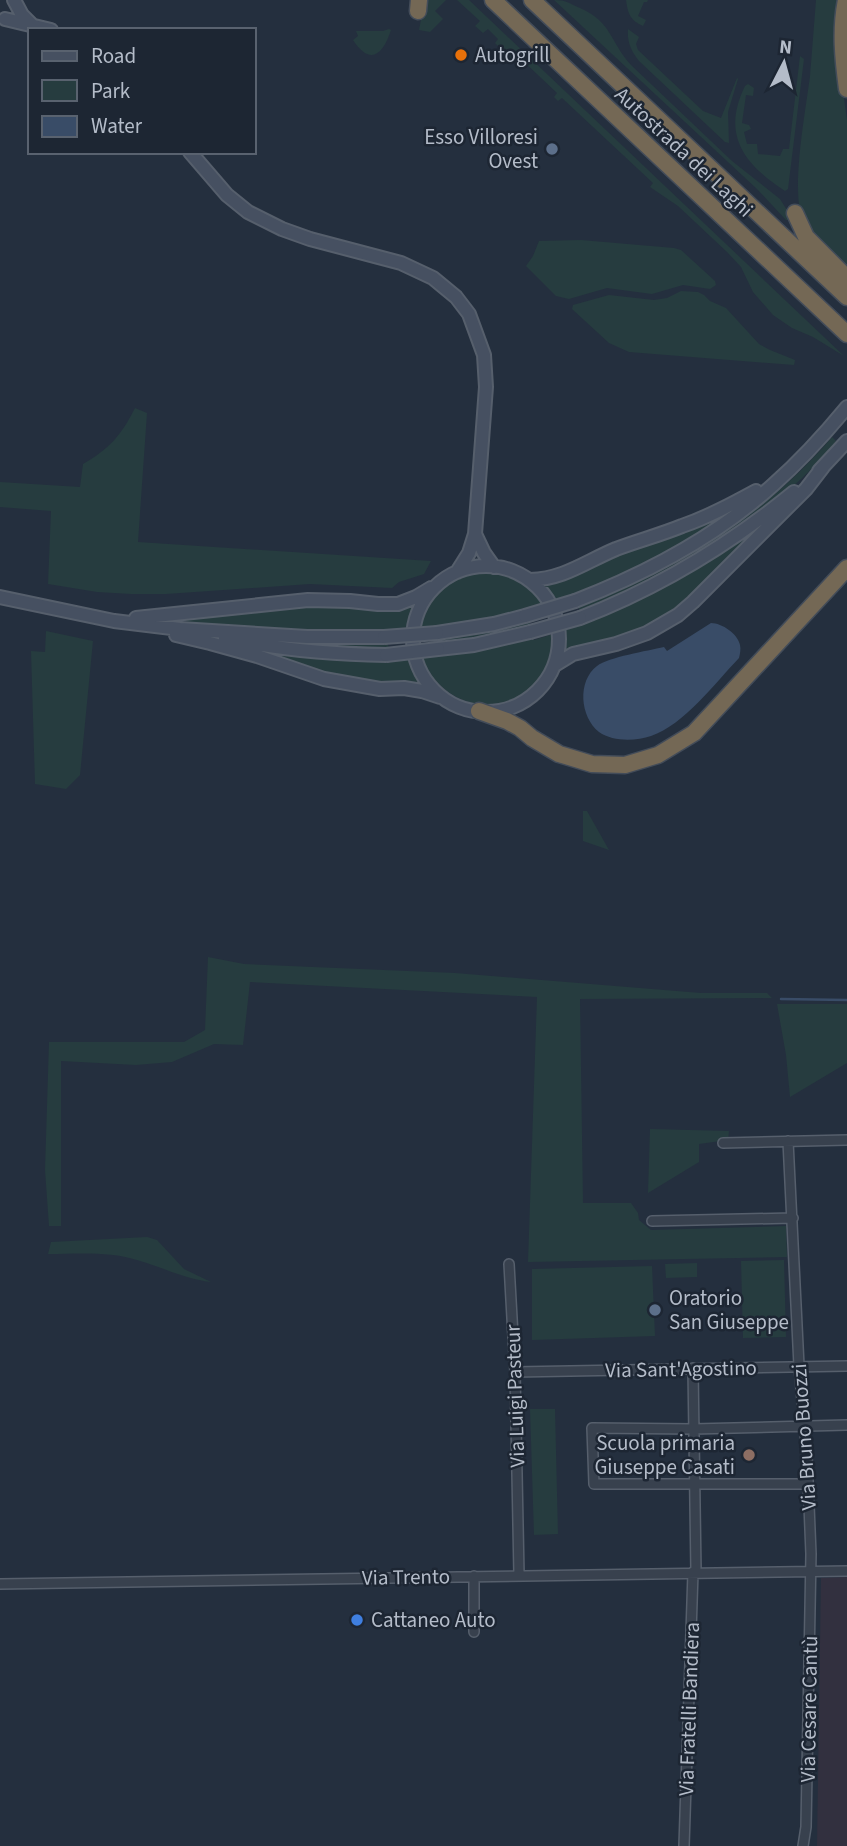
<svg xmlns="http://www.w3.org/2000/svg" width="847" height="1846" viewBox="0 0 847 1846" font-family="'Source Sans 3',sans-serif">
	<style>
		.medical { fill: #32303f }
		.green { fill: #263c3f }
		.water { fill: #394c67 }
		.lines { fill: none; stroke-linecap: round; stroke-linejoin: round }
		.stream { stroke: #394c67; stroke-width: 2.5 }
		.minor-casing { stroke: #565f6c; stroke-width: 12 }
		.secondary-casing { stroke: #565f6c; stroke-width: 16 }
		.motorway-casing { stroke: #434c59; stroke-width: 19 }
		.minor { stroke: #38414e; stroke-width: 9 }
		.secondary { stroke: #465061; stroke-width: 12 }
		.motorway { stroke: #746855; stroke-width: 16 }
		.secondary-bridge-casing { stroke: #565f6c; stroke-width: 16; stroke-linecap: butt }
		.secondary-bridge { stroke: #465061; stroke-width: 12 }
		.food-dot { fill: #e8710a; stroke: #1d2633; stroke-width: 2.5 }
		.service-dot { fill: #5c6f8a; stroke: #1d2633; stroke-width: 2.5 }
		.education-dot { fill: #8d6e63; stroke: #1d2633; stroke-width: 2.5 }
		.shop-dot { fill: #3f7fe0; stroke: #1d2633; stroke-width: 2.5 }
		.labels { text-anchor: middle; stroke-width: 5; stroke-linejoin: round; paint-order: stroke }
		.poi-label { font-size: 21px; fill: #b4bcc9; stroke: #1d2633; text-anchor: start }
		.street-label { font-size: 21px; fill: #b4bcc9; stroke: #1d2633 }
	</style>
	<rect width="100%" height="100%" fill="#242f3e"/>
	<!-- medical -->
	<path class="medical" d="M847 1577V1846H817L821 1578Z"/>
	<!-- green -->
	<path class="green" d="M425 0H446L435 11 443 19 430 32 419 30Z
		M457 0H469L844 356 813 337 792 328 773 315 753 292 741 267 727 252 678 206 650 187 653 183 562 98 558 101 554 97 557 93 520 58 515 63 495 43 498 39 488 29 483 33 475 26 480 21Z
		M554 0C567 0 568 3 580 8 612 22 610 42 631 65L732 161 780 199 790 215 788 220H786L757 189Z
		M626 0H648L647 2H644L638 16 646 20 643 26C630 20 628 14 626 0Z
		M816 0H842V84L847 120V268C831 254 811 241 803 221 790 192 806 109 810 76 812 51 814 25 816 0Z
		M389 29 391 30C383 55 370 66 353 40L358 36 356 31H383Z
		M628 29 639 37 636 44 638 50 703 111 721 118 737 78 738 79 728 112 729 143 725 142 639 61C631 51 627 42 628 29Z
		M800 56 804 59 788 189 785 191C744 164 721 135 745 86L748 84 754 88 753 96 746 95 742 123 749 125 751 129 744 132 747 144H757L758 154 780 156 783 149H789Z
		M581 240 674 248 681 250 715 281 716 285 710 289 683 285 652 294 607 288 569 299 556 296 526 266 533 256 539 241Z
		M681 291 698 292 704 295 710 301 726 308 759 344 770 350 795 360 794 365 629 352 609 343 572 309 573 305 609 295 654 300 667 298Z
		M135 408 147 413 138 542 431 561 424 574 399 582 392 588 310 584 166 594H131L97 592 48 584 51 511 0 507V482L80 487 83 464C109 449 121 436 135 408Z
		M832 437 836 441C772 521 672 574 579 612V605C674 572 767 514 832 437Z
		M735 510V511L649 565 572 597 571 595 554 600 542 583Z
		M754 530H758C722 566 687 609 640 630 621 638 602 641 583 645 576 646 569 650 563 652V631L581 625V622C643 599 701 570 754 530Z
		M483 571C508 572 529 583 544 603L524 609V612L450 628 419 629C425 596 450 575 483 571Z
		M414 603 409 618 408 630 353 635 247 629 174 620 300 605Z
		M530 621V628L486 638 440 645 439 638 463 636Z
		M46 631 93 641 80 775 66 789 35 784 31 651 45 652Z
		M553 634C551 651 549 667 538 680 503 724 439 706 421 656L485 649 532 637 534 640Z
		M248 638 331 644 387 642 390 650 346 651Z
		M265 652 328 659 366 660 409 658 415 673 422 684 421 685 378 684 340 679 264 656Z
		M583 811H587L609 850 583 841Z
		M208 957 244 964 455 973 701 993H767L772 998 580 999 583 1203H631L638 1213 639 1220 651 1230 786 1226 787 1257 528 1262 537 997 250 982 243 1045 214 1044 172 1062 136 1065 61 1061V1226H49L45 1170 49 1042H184L205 1030Z
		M777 1004H847V1063L790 1097 786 1055Z
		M650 1129 729 1131 728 1140 699 1144V1162L648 1193Z
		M147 1237 157 1240 184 1269 211 1282C184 1279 162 1267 137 1260 109 1251 77 1254 48 1254L51 1242Z
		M784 1260 786 1337 743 1338 741 1261Z
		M697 1263V1277L666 1278 665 1264Z
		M652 1266 655 1336 532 1340V1269Z
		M530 1409H555L558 1534 534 1535Z"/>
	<!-- water -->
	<path class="water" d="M711 623C722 623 738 634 740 645 741 649 740 654 739 658 715 683 684 725 651 736 636 741 613 742 599 732 580 717 577 681 597 666 609 657 647 651 664 647L667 651Z"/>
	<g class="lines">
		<!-- stream -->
		<path class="stream" d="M781 999 847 1000"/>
		<defs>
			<path id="minor" d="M788 1141 799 1366 807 1456 811 1554 806 1827 803 1846
				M723 1143 847 1140
				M652 1221 793 1218
				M509 1264 515 1372 519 1575
				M693 1368 696 1572
				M515 1372 847 1366
				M808 1484H594L592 1428 694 1429 847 1425
				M474 1576V1632
				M0 1584 847 1571
				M684 1846 693 1572"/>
			<path id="secondary" d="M14 0 22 15 32 25
				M5 19 51 30
				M190 152 227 195 248 212 282 229 310 239 401 263 433 278 456 297 469 314 484 355 486 387 475 534 469 553 457 572
				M819 471 847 441
				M475 534 484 553 494 567
				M413 639a73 73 0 1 1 146 0a73 73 0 1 1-146 0Z
				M530 580C564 579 585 562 616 549 637 541 660 535 682 526 708 517 732 504 756 491
				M0 597 114 621 180 629 307 637H384
				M575 601C645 574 717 536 773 485 800 461 824 435 847 407
				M136 618 308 600 350 601 378 604H398L416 597 431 588
				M580 618C658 588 729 545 794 492
				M437 633 494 624 525 616
				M176 635 210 643 257 656 324 679 380 689 404 688 422 691 440 697
				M225 638C278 650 332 654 386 655
				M438 649 474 645 530 632
				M555 665 573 654 616 644 647 633 678 615 693 602 806 489 823 467"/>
			<path id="motorway" d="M493 0 847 334
				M532 0 847 297
				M846 0C840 30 843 59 847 89
				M418 11 419 0
				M795 213 806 237 847 278
				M479 711 507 721 520 728 532 738 559 754 592 764 625 765 658 755 694 733 847 568"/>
		</defs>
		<!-- minor casing -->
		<use href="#minor" class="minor-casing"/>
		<!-- secondary casing -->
		<use href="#secondary" class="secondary-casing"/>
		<!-- motorway casing -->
		<use href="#motorway" class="motorway-casing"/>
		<!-- minor -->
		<use href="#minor" class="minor"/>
		<!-- secondary -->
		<use href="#secondary" class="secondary"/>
		<!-- motorway -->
		<use href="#motorway" class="motorway"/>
		<defs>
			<path id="secondary-bridge" d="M525 616 575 601
				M530 632 580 618
				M384 637 437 633
				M386 655 438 649"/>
		</defs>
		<!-- secondary-bridge casing -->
		<use href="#secondary-bridge" class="secondary-bridge-casing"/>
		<!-- secondary-bridge -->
		<use href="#secondary-bridge" class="secondary-bridge"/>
	</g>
	<!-- markers -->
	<circle class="food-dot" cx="461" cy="55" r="7"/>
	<g class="service-dot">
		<circle cx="552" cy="149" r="7"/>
		<circle cx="655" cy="1310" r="7"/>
	</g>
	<circle class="education-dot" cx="749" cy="1455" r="7"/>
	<circle class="shop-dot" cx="357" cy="1620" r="7"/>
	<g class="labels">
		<!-- poi labels -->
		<g class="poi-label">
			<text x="475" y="62">Autogrill</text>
			<text x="538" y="144" text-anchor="end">Esso Villoresi<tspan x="538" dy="24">Ovest</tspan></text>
			<text x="669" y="1305">Oratorio<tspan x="669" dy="24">San Giuseppe</tspan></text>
			<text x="735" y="1450" text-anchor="end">Scuola primaria<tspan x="735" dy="24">Giuseppe Casati</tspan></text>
			<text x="371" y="1627">Cattaneo Auto</text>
		</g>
		<!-- street labels -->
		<g class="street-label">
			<text transform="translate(684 152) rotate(43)" y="7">Autostrada dei Laghi</text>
			<text transform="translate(681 1369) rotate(-1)" y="7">Via Sant'Agostino</text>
			<text transform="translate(515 1396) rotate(-92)" y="7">Via Luigi Pasteur</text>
			<text transform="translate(804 1437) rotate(-94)" y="7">Via Bruno Buozzi</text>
			<text transform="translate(406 1577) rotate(-1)" y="7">Via Trento</text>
			<text transform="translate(689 1709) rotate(-88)" y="7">Via Fratelli Bandiera</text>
			<text transform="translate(809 1709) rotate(-89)" y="7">Via Cesare Cantù</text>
		</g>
	</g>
	<!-- legend -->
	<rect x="28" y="28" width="228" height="126" fill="#1d2633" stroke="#59626f" stroke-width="2"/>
	<rect x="42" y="51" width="35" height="10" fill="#465061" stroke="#59626f" stroke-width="2"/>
	<text x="91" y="63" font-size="21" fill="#b4bcc9">Road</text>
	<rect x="42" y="80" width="35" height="21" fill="#263c3f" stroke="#59626f" stroke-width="2"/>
	<text x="91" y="98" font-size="21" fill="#b4bcc9">Park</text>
	<rect x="42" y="116" width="35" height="21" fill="#394c67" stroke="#59626f" stroke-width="2"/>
	<text x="91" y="133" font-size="21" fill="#b4bcc9">Water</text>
	<!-- north arrow -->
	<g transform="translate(784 63) rotate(6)" stroke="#1d2633" stroke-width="5" paint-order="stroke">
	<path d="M0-5L12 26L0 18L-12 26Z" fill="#b4bcc9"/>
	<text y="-10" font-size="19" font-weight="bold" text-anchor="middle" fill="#b4bcc9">N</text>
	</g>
</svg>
